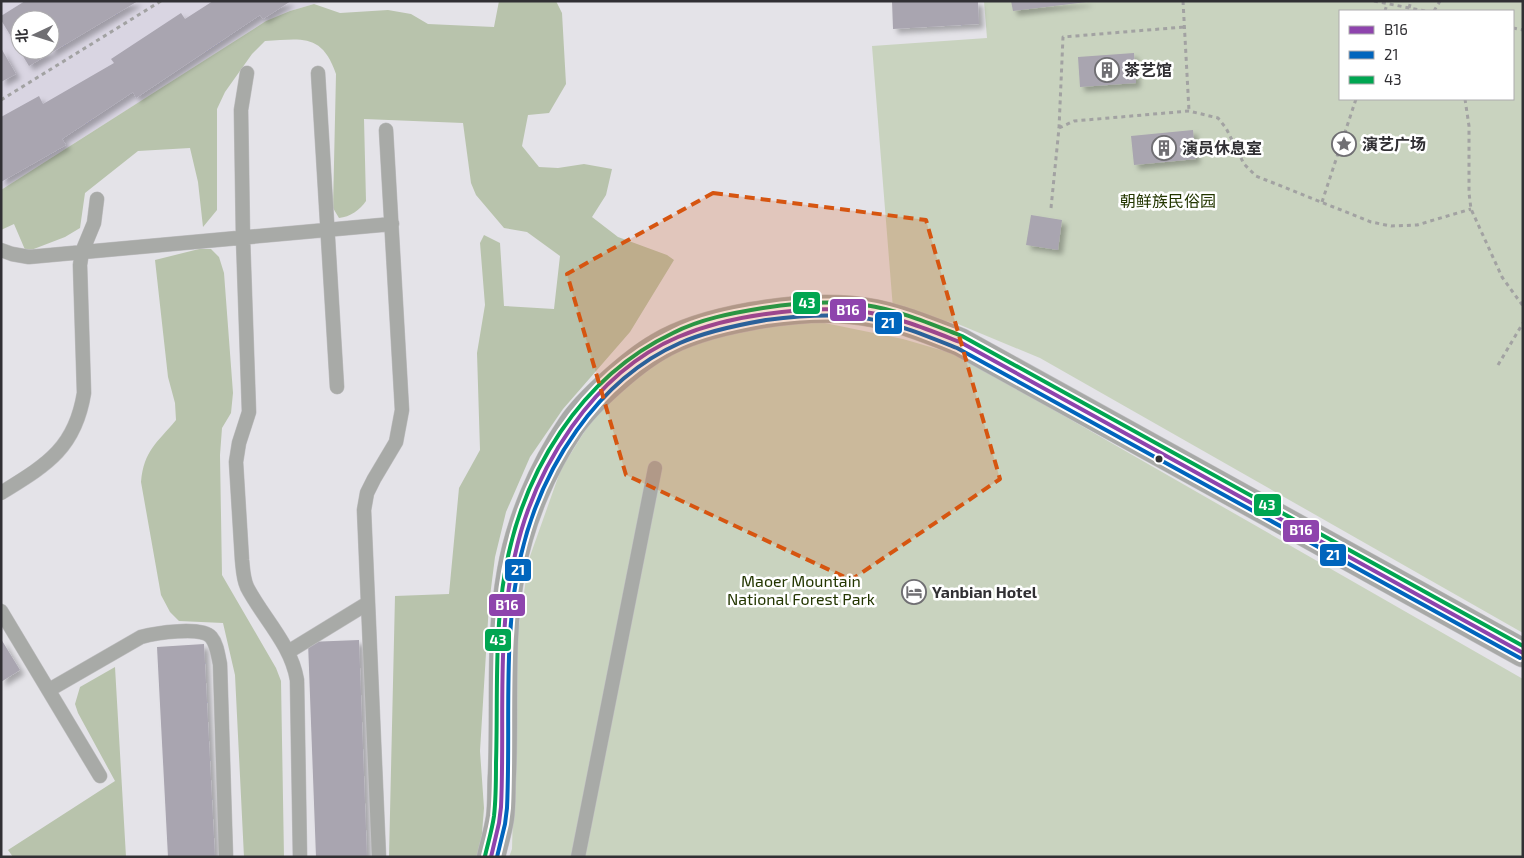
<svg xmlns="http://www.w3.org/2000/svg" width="1524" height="858" viewBox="0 0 1524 858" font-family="'Exo 2','Noto Sans SC',sans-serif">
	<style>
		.built { fill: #d9d5e2; fill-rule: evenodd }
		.green { fill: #c9d3bf; fill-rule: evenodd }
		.forest { fill: #b8c3ac }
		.building { fill: #a9a5b0; fill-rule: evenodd; filter: url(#shadow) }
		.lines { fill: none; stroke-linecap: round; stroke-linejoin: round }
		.lane-casing { stroke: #c1c0c3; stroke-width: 15 }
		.secondary-casing { stroke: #c1c0c3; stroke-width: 29 }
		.path { stroke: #a2a2a2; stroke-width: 3; stroke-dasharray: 4 4; stroke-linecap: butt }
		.lane { stroke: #a8aaa7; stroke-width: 14 }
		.secondary { stroke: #a8a9a7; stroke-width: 28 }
		.bus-1-casing { stroke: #fff; stroke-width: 8 }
		.bus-2-casing { stroke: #fff; stroke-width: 8 }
		.bus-3-casing { stroke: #fff; stroke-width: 8 }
		.bus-1 { stroke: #8e44ad; stroke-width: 4 }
		.bus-2 { stroke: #0065bd; stroke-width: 4 }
		.bus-3 { stroke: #00a651; stroke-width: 4 }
		.marked { fill: #d65510; fill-opacity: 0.2; stroke: #d65510; stroke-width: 4; stroke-dasharray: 10 6; stroke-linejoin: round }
		.bus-dot { fill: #313034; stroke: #fff; stroke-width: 2 }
		.labels { text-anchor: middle; stroke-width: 5; stroke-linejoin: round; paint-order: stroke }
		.poi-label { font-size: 16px; font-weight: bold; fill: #313034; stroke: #fff; text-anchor: start }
		.park-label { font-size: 16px; fill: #233600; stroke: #fff }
		.line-badge { stroke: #fff; stroke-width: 2 }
		.badge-label { font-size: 14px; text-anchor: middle; font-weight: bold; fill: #fff }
	</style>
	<defs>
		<filter id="shadow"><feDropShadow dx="4.5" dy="4.5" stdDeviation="2.5" flood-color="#0004"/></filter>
	</defs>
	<rect width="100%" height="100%" fill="#e4e3e8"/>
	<!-- built -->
	<path class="built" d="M1 1H332L314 4 290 11 266 21 1 190ZM20 20H50V50H20Z"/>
	<!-- green -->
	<path class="green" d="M984 1H1523V633L1040 358 958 324 893 309 872 46 987 38ZM1340 11H1513V99H1340Z
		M820 322 903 339 958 355 1523 679V857H509L512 849 518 633 529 559 561 469 605 399 682 344 740 324Z"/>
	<!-- forest -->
	<path class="forest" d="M499 1H556L562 13 566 84 549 113 528 115 522 146 539 167 558 168 584 164 612 169 606 195 592 217 618 237 667 255 674 260 630 332 563 409 530 457 506 512 495 557 489 604 480 751 484 808 481 846 478 857H389L395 596 449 594 459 488 480 450 477 353 485 305 480 243 484 235 500 243 504 306 554 309 560 256 527 232 504 228 476 195 471 183 463 123 364 119 366 201C360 210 350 217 339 218L333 208 336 74C322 33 302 39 265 41L252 54 225 92 217 109V210L203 227 198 182 190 148 138 151 85 193 80 228 65 237 26 252 14 224 1 230V190L266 21 290 11 314 4 340 13 388 10 411 14 428 24 494 27Z
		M199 249H211L219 257 224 273 233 393 231 413 222 428 220 455 222 575 276 668 281 681 284 857H244L235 675 223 623 179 621 170 612 161 595 141 482C144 450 157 443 176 420L175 403 168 377 155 260Z
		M115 667 126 857H13L8 850 115 781 78 713 75 704 80 687Z"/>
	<!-- building -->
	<path class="building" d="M25 1H138L29 66 1 20V16ZM20 20H50V50H20Z
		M213 1H291L263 19 260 15 136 98 133 92 62 139 66 145 1 182V117L39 96 43 104 114 63 111 59 181 13 185 19Z
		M892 1H978L979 24 893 29Z
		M1011 1H1087V2L1013 11Z
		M1 48 16 74 1 82Z
		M1134 53 1136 83 1080 87 1078 57Z
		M1193 130 1196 159 1134 165 1131 136Z
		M1031 215 1062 220 1058 250 1026 245Z
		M1 639 20 670 1 682Z
		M359 640 367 857H316L308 642Z
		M204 644 215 857H168L157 647Z"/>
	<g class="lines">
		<defs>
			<path id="lane" d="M247 73 241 110 243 238 249 412 239 443 236 462 242 560C243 569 243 578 247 587 263 618 291 644 297 680L300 857
				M318 73 337 387
				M1 250 12 254 29 257 392 224
				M1 493C46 465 75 449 84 393L80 265 82 252 94 223 97 199
				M1 611 100 776
				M288 652 368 603
				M49 690 141 637C155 633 201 626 211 637 217 644 218 655 220 664L226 857
				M379 857 364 510 367 493 374 479 396 442 402 410 386 130
				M578 857 655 468"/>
			<path id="secondary" d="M491 857C494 844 498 831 500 818 502 804 501 789 502 774 505 707 499 638 511 572 520 521 542 469 571 426 588 401 632 362 658 347 704 319 798 305 851 310 889 313 924 328 960 342L1523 653"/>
		</defs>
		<!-- lane casing -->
		<use href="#lane" class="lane-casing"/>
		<!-- secondary casing -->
		<use href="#secondary" class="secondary-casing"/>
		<!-- path -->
		<path class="path" d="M1183 1 1189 111
			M1374 1 1425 11
			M1409 8 1411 1
			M1385 11 1387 4
			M1434 11 1440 1
			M1513 28 1523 30
			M1465 99 1469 126V193L1471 209 1502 277 1523 306
			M1 100 161 1
			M1059 128 1074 121 1189 111 1218 118 1226 128 1244 164 1256 176 1371 222 1391 226 1417 225 1471 209
			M1322 202 1356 99
			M1051 208 1059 128 1063 37 1184 27
			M1498 365 1523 323"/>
		<!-- lane -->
		<use href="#lane" class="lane"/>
		<!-- secondary -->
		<use href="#secondary" class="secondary"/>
		<defs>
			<path id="bus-1" d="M491 857 499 823 501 807C505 724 496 637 515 555 534 468 593 373 678 337 706 325 736 318 766 314 799 309 833 307 865 312 898 317 929 330 960 342L1523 653"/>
			<path id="bus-2" d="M497 857 505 824 507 808C511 724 502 637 521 555 541 469 596 380 680 343 707 331 737 325 766 320 798 316 832 313 864 318 896 323 927 336 957 348L1520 658"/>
			<path id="bus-3" d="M485 856C488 843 492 830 494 816 496 799 496 781 496 763 498 699 494 635 505 572 522 473 580 377 673 333 700 319 732 313 763 308 796 303 831 300 865 305 899 310 931 324 962 336L1523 646"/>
		</defs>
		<!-- bus-1 casing -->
		<use href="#bus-1" class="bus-1-casing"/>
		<!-- bus-2 casing -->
		<use href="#bus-2" class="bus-2-casing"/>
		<!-- bus-3 casing -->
		<use href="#bus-3" class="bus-3-casing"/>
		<!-- bus-1 -->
		<use href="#bus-1" class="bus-1"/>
		<!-- bus-2 -->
		<use href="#bus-2" class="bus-2"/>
		<!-- bus-3 -->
		<use href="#bus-3" class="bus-3"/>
	</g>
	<!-- marked area -->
	<path class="marked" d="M713 193 926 220 1000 479 851 580 626 475 567 274Z"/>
	<!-- icons -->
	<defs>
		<symbol id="building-ring" viewBox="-11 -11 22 22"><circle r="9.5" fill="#fff" stroke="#706f73" stroke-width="1.5"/><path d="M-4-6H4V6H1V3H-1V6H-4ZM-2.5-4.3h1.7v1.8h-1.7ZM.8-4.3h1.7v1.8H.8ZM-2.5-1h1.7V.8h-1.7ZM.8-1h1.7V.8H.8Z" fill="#706f73"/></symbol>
		<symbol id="sight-ring" viewBox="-11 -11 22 22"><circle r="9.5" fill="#fff" stroke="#706f73" stroke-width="1.5"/><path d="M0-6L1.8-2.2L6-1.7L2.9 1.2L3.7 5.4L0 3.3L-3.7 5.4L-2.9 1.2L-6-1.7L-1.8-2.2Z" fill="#706f73"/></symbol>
		<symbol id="hotel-ring" viewBox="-11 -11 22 22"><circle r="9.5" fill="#fff" stroke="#706f73" stroke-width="1.5"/><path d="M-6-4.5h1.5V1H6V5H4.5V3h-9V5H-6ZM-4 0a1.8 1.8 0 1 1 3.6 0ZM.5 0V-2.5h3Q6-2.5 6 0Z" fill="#706f73"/></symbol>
	</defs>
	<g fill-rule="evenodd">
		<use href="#building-ring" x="1093" y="56" width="28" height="28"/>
		<use href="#sight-ring" x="1330" y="130" width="28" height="28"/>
		<use href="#building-ring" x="1150" y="134" width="28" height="28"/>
		<use href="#hotel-ring" x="900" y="578" width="28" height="28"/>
	</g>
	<!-- markers -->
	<circle class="bus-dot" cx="1159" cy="459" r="4.5"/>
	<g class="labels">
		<!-- poi labels -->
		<g class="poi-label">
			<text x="1124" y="76">茶艺馆</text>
			<text x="1362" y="150">演艺广场</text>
			<text x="1182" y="154">演员休息室</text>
			<text x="932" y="598">Yanbian Hotel</text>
		</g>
		<!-- park labels -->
		<g class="park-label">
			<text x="1168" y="207">朝鲜族民俗园</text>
			<text x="801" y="587">Maoer Mountain<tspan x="801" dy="18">National Forest Park</tspan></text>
		</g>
	</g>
	<g class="line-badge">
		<rect x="792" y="291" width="29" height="24" rx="5" fill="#00a651"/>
		<rect x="829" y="298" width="38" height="24" rx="5" fill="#8e44ad"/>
		<rect x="874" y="311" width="29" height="24" rx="5" fill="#0065bd"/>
		<rect x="1253" y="493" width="29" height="24" rx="5" fill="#00a651"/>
		<rect x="1282" y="519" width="38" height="24" rx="5" fill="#8e44ad"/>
		<rect x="1319" y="543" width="28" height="24" rx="5" fill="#0065bd"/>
		<rect x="504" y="558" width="28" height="24" rx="5" fill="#0065bd"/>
		<rect x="488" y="593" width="38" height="24" rx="5" fill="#8e44ad"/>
		<rect x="484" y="628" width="28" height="24" rx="5" fill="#00a651"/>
	</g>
	<g class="badge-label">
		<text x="807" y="308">43</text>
		<text x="848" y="315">B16</text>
		<text x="888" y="328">21</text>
		<text x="1267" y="510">43</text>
		<text x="1301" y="535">B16</text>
		<text x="1333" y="560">21</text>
		<text x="518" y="575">21</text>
		<text x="507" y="610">B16</text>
		<text x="498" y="645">43</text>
	</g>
	<!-- border -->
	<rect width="1524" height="858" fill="none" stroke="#313034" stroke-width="5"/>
	<!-- legend -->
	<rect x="1339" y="10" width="175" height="90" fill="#ffffff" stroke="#adacae"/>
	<rect x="1349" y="26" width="25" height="8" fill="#8e44ad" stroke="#adacae"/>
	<text x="1384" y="35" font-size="15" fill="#313034">B16</text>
	<rect x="1349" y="51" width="25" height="8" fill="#0065bd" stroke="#adacae"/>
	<text x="1384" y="60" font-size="15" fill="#313034">21</text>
	<rect x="1349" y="76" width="25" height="8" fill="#00a651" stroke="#adacae"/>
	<text x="1384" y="85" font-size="15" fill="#313034">43</text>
	<!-- north arrow -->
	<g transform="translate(35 35) rotate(266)"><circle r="24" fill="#ffffff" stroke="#adacae"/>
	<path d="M0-4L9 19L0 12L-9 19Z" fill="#706f73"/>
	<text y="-8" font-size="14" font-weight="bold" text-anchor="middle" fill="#313034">北</text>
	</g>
</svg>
